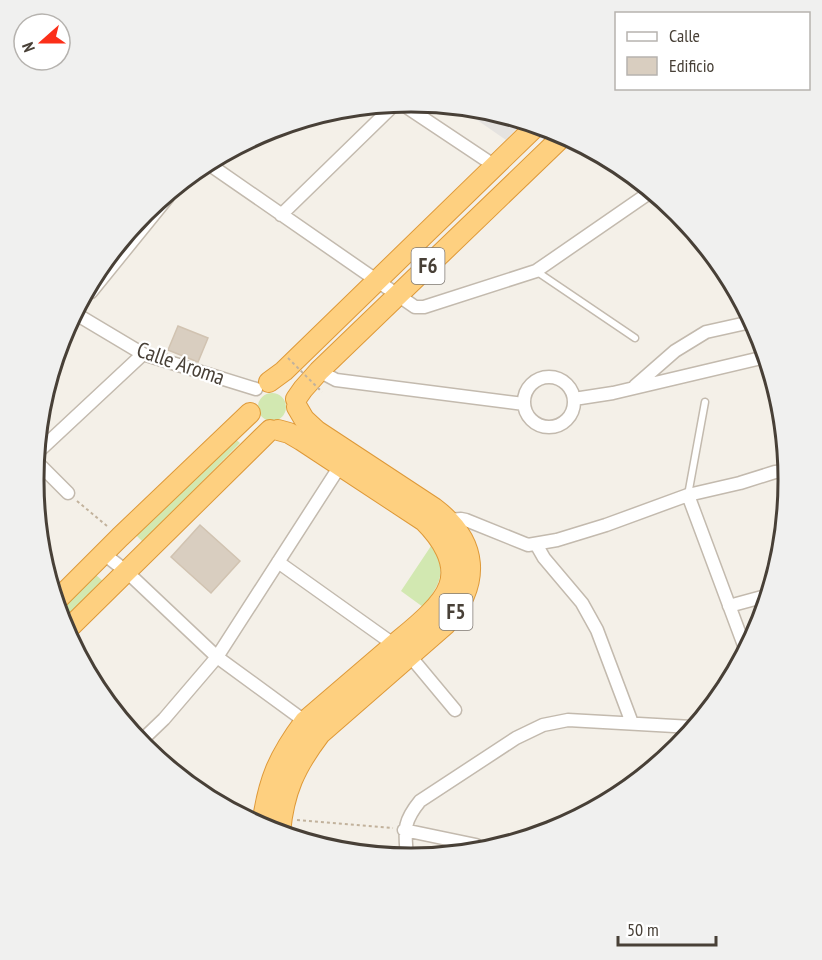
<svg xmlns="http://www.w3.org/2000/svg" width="822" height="960" viewBox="0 0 822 960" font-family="'PT Sans Narrow',sans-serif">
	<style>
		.green { fill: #d2e8b1 }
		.parking { fill: #e5e3e0 }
		.building { fill: #d9cec0; stroke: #d1c3b1; stroke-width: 1.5 }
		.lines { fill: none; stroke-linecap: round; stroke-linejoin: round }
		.service-casing { stroke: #c3baae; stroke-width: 9 }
		.minor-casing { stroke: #c3baae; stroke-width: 15 }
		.trunk-casing { stroke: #de9938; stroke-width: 22 }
		.path { stroke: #c2b29c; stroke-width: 2; stroke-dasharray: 3 3; stroke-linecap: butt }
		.service { stroke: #fff; stroke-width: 6 }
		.minor { stroke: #fff; stroke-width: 12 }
		.trunk { stroke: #fed080; stroke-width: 20 }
		.path-bridge { stroke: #c2b29c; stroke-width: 2; stroke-dasharray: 3 3; stroke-linecap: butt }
		.labels { text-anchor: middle; stroke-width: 4.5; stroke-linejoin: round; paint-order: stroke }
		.shield { fill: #fff; stroke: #7f7973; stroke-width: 1.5 }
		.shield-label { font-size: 21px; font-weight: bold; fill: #484037 }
		.street-label { font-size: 22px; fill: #484037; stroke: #fff }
		.rim { fill: none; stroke: #484037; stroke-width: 3 }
	</style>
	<rect width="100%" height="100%" fill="#f4f0e8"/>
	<!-- green -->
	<path class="green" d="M258 407a14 14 0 1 1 28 0a14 14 0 1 1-28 0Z
		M233 437 240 443 143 542 136 535Z
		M431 546C449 572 439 585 423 607L401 591Z
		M96 575 104 582 61 623 59 611Z"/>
	<!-- parking -->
	<path class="parking" d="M467 113 521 124 506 140Z"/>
	<!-- building -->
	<path class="building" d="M178 326 208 338 198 362 168 350Z
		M200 525 240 561 211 593 171 557Z"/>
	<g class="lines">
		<defs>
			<path id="service" d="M536 271 635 338
				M688 495 705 402"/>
			<path id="minor" d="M402 104 495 166
				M213 167 415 307H424L536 271 649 193
				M281 215 394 105
				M91 292 168 197
				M76 314 143 354 256 389
				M319 371 336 380 524 404
				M524 402a25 25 0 1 1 50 0a25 25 0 1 1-50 0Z
				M635 386 675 351 706 332 751 322
				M574 399 613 393 765 357
				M39 451 143 354
				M37 462 68 493
				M688 495 745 648
				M449 520 461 519 466 520 528 545 557 540 606 525 688 495 740 483 775 472 787 471
				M536 544 544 558 582 603 597 630 632 723
				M104 554 127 572 217 657 310 725
				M278 562 410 656 455 710
				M729 606 766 596
				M140 742 164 719 217 657 340 466
				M404 830 476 845
				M407 857C405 831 402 823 420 801L516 738 543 725 568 720 692 727"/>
			<path id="trunk" d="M269 382 284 371 535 127
				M296 399 303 389 319 371 563 136
				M57 600 120 537 250 413
				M66 631 270 430
				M262 826C268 781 278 757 305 721 333 697 361 673 389 649 407 633 441 609 449 586 458 562 440 537 424 521L301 440 289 433 278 430
				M280 832C284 791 295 767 320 734L445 625C481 583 479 542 434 508L317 431 304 419 297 407"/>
		</defs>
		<!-- service casing -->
		<use href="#service" class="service-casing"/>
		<!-- minor casing -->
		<use href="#minor" class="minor-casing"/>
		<!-- trunk casing -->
		<use href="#trunk" class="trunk-casing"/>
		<!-- path -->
		<path class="path" d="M77 501 107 526
			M297 820 393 828"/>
		<!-- service -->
		<use href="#service" class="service"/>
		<!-- minor -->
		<use href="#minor" class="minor"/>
		<!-- trunk -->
		<use href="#trunk" class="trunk"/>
		<!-- path-bridge -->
		<path class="path-bridge" d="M288 358 322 392"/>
	</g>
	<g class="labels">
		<!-- shield labels -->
		<g class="shield">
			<rect x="411.5" y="248" width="33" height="36" rx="4.5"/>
			<rect x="439.5" y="594" width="33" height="36" rx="4.5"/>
		</g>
		<g class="shield-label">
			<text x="428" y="273">F6</text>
			<text x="456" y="619">F5</text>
		</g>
		<!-- street labels -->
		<g class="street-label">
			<text transform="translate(181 363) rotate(19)" y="8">Calle Aroma</text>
		</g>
	</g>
	<!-- crop -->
	<path d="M0 0H822V960H0ZM411 112H411A367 367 0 0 1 778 479V481A367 367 0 0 1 411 848H411A367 367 0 0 1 44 481V479A367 367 0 0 1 411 112Z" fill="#f0f0ef" fill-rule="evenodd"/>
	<path class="rim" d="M411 112H411A367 367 0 0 1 778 479V481A367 367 0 0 1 411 848H411A367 367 0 0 1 44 481V479A367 367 0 0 1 411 112Z"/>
	<!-- legend -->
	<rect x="615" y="12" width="195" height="78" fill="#ffffff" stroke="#b6b3af" stroke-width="1.5"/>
	<rect x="627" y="32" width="30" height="9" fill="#ffffff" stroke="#b6b3af" stroke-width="1.5"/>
	<text x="669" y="42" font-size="18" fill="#484037">Calle</text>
	<rect x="627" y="57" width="30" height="18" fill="#d9cec0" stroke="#b6b3af" stroke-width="1.5"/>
	<text x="669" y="72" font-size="18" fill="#484037">Edificio</text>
	<!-- north arrow -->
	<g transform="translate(42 42) rotate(249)"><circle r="28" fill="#ffffff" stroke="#b6b3af" stroke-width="1.5"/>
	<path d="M0-4.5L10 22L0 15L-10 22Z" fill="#fb2f19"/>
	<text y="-9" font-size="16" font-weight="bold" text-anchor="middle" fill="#484037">N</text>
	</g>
	<!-- scale -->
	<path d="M618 936v9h98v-9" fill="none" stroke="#484037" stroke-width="3"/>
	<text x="627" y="936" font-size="18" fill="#484037" stroke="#ffffff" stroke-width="4.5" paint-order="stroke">50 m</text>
</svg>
